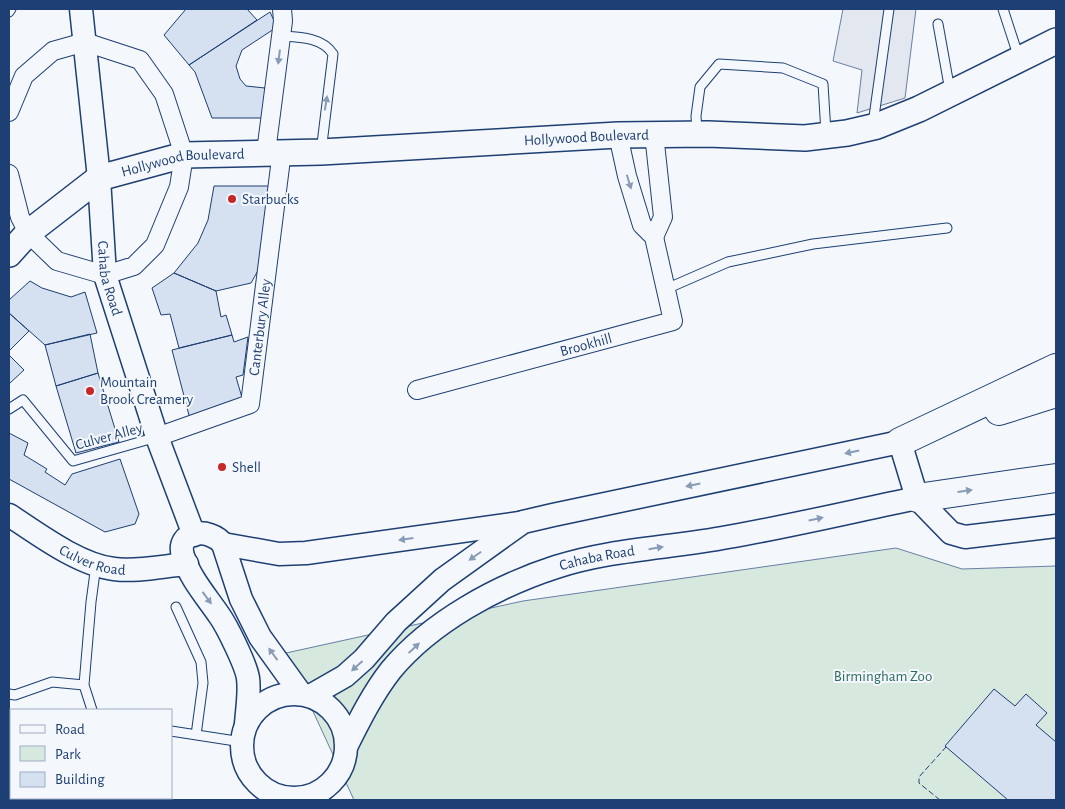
<svg xmlns="http://www.w3.org/2000/svg" width="1065" height="809" viewBox="0 0 1065 809" font-family="'Alegreya Sans',sans-serif">
	<style>
		.green { fill: #d7e8df; stroke: #687fa3 }
		.parking { fill: #e3e8f0; stroke: #687fa3 }
		.building { fill: #d5e0f0; stroke: #1d3f73 }
		.lines { fill: none; stroke-linecap: round; stroke-linejoin: round }
		.service-casing { stroke: #1d3f73; stroke-width: 11 }
		.minor-casing { stroke: #1d3f73; stroke-width: 20 }
		.tertiary-casing { stroke: #1d3f73; stroke-width: 25 }
		.secondary-casing { stroke: #1d3f73; stroke-width: 28 }
		.trunk-casing { stroke: #1d3f73; stroke-width: 30 }
		.service { stroke: #f4f7fb; stroke-width: 9 }
		.minor { stroke: #f4f7fb; stroke-width: 18 }
		.tertiary { stroke: #f4f7fb; stroke-width: 22 }
		.secondary { stroke: #f4f7fb; stroke-width: 25 }
		.trunk { stroke: #f4f7fb; stroke-width: 28 }
		.fence { stroke: #1d3f73; stroke-width: 1; stroke-dasharray: 6 2.5; stroke-linecap: butt }
		.oneway { fill: #889bb7 }
		.poi-dot { fill: #c62828; stroke: #f4f7fb; stroke-width: 2 }
		.labels { text-anchor: middle; stroke-width: 4; stroke-linejoin: round; paint-order: stroke }
		.street-label { font-size: 15px; fill: #1d3f73; stroke: #f4f7fb }
		.poi-label { font-size: 15px; fill: #1d3f73; stroke: #f4f7fb; text-anchor: start }
		.park-label { font-size: 15px; fill: #2c6c60; stroke: #f4f7fb }
	</style>
	<rect width="100%" height="100%" fill="#f4f7fb"/>
	<!-- green -->
	<path class="green" d="M896 548 962 569 1056 566V800H354L286 653 523 601Z"/>
	<!-- parking -->
	<path class="parking" d="M843 9H916L905 98 857 113 862 70 833 61Z"/>
	<!-- building -->
	<path class="building" d="M186 9H247L257 20 189 65 164 35Z
		M270 12 277 27 242 50 236 66 240 79 246 86 265 88 263 118H212L195 72 189 65Z
		M214 186H271L260 267 251 283 216 291 174 273 198 243 208 220Z
		M174 273 216 291 221 317 226 315 232 335 179 348 170 314 161 315 152 288Z
		M30 281 42 288 71 297 85 292 97 333 45 345 9 313V300Z
		M9 313 29 331 9 351Z
		M90 334 98 373 56 386 45 345Z
		M232 335 234 342 248 337 243 375 236 377 243 401 190 419 172 350Z
		M9 355 24 370 9 384Z
		M98 373 119 442 76 453 56 386Z
		M9 433 28 443 24 455 47 469 45 472 65 485 72 474 120 459 139 514 135 524 105 532 9 479Z
		M994 689 1015 706 1026 694 1047 713 1036 725 1056 742V800H1008L945 746Z"/>
	<g class="lines">
		<defs>
			<path id="service" d="M1003 9 1019 58
				M9 12 11 9
				M938 24 950 91
				M281 36C299 37 322 37 333 54L321 152
				M873 124 889 9
				M697 132 696 116 700 87 719 64 783 68 823 84 826 133
				M666 289 728 262 813 244 947 228
				M9 409 23 400 73 461 157 437
				M176 607 201 662 203 683 196 735
				M9 694 15 695 52 682 84 685
				M92 710 84 685 91 602 96 565
				M171 731 242 742"/>
			<g id="minor">
				<path d="M9 112 24 76 53 51 85 42 140 60 164 94 184 155 179 187 155 245 134 266 105 275 57 261 28 233 20 217 9 174"/>
				<path d="M654 134 663 217 654 237"/>
				<path d="M266 152 283 21 282 9"/>
				<path id="s1" d="M417 390 673 321 654 237 642 225 627 176 618 135"/>
				<path id="s2" d="M157 437 250 404 282 151"/>
			</g>
			<g id="tertiary">
				<path id="s3" d="M81 9 99 178 105 275 157 437 194 535"/>
				<path id="s4" d="M9 515C38 534 79 565 114 569 137 572 163 566 187 564"/>
				<path d="M223 544 279 554 306 553 520 523"/>
				<circle cx="294" cy="746" r="52"/>
				<path d="M310 696 345 676 364 659 396 622 442 580 523 522 553 515 900 442 917 498 951 533 965 537 1056 526"/>
				<path d="M246 724C247 709 250 693 248 678 246 665 227 626 219 615 206 596 190 578 183 556 175 530 210 527 223 544L241 599 260 637 301 694"/>
				<path id="s5" d="M347 745C360 719 373 693 391 670 431 622 497 586 556 567 611 549 671 548 728 537 791 526 854 511 917 498"/>
			</g>
			<g id="secondary">
				<path id="s6" d="M9 254 28 233 99 178 184 155 321 152 618 135 708 134 805 138 847 133 877 126 919 109 1056 41"/>
			</g>
			<path id="trunk" d="M999 411 1056 393
				M900 442 1056 368
				M917 498 1056 478"/>
		</defs>
		<!-- service casing -->
		<use href="#service" class="service-casing"/>
		<!-- minor casing -->
		<use href="#minor" class="minor-casing"/>
		<!-- tertiary casing -->
		<use href="#tertiary" class="tertiary-casing"/>
		<!-- secondary casing -->
		<use href="#secondary" class="secondary-casing"/>
		<!-- trunk casing -->
		<use href="#trunk" class="trunk-casing"/>
		<!-- service -->
		<use href="#service" class="service"/>
		<!-- minor -->
		<use href="#minor" class="minor"/>
		<!-- tertiary -->
		<use href="#tertiary" class="tertiary"/>
		<!-- secondary -->
		<use href="#secondary" class="secondary"/>
		<!-- trunk -->
		<use href="#trunk" class="trunk"/>
		<!-- fence -->
		<path class="fence" d="M940 800 919 783V777L946 747"/>
	</g>
	<!-- one-way arrows -->
	<defs><path id="oneway-solid" d="M-6-.8H1V-3.2L6.5 0L1 3.2V.8H-6Z" transform="scale(1.25)"/></defs>
	<g class="oneway">
		<use href="#oneway-solid" transform="translate(279 57) rotate(97)"/>
		<use href="#oneway-solid" transform="translate(326 103) rotate(-81)"/>
		<use href="#oneway-solid" transform="translate(629 182) rotate(73)"/>
		<use href="#oneway-solid" transform="translate(852 452) rotate(168)"/>
		<use href="#oneway-solid" transform="translate(693 485) rotate(168)"/>
		<use href="#oneway-solid" transform="translate(965 491) rotate(-8)"/>
		<use href="#oneway-solid" transform="translate(816 519) rotate(-12)"/>
		<use href="#oneway-solid" transform="translate(406 539) rotate(172)"/>
		<use href="#oneway-solid" transform="translate(656 548) rotate(-9)"/>
		<use href="#oneway-solid" transform="translate(475 556) rotate(145)"/>
		<use href="#oneway-solid" transform="translate(207 598) rotate(54)"/>
		<use href="#oneway-solid" transform="translate(414 648) rotate(-43)"/>
		<use href="#oneway-solid" transform="translate(273 654) rotate(-126)"/>
		<use href="#oneway-solid" transform="translate(357 666) rotate(138)"/>
	</g>
	<!-- markers -->
	<g class="poi-dot">
		<circle cx="232" cy="199" r="5"/>
		<circle cx="90" cy="391" r="5"/>
		<circle cx="222" cy="467" r="5"/>
	</g>
	<g class="labels">
		<!-- street labels -->
		<g class="street-label">
			<text dy="5" stroke="none"><textPath href="#s6" startOffset="609">Hollywood Boulevard</textPath></text>
			<text dy="5" stroke="none"><textPath href="#s6" startOffset="204">Hollywood Boulevard</textPath></text>
			<text dy="5" stroke="none"><textPath href="#s3" startOffset="271">Cahaba Road</textPath></text>
			<text dy="5" stroke="none"><textPath href="#s2" startOffset="176">Canterbury Alley</textPath></text>
			<text dy="5" stroke="none"><textPath href="#s1" startOffset="175">Brookhill</textPath></text>
			<text transform="translate(109 436) rotate(-15)" y="5">Culver Alley</text>
			<text dy="5" stroke="none"><textPath href="#s4" startOffset="96">Culver Road</textPath></text>
			<text dy="5" stroke="none"><textPath href="#s5" startOffset="326">Cahaba Road</textPath></text>
		</g>
		<!-- poi labels -->
		<g class="poi-label">
			<text x="242" y="204">Starbucks</text>
			<text x="100" y="387">Mountain<tspan x="100" dy="17">Brook Creamery</tspan></text>
			<text x="232" y="472">Shell</text>
		</g>
		<!-- park labels -->
		<g class="park-label">
			<text x="883" y="681">Birmingham Zoo</text>
		</g>
	</g>
	<!-- border -->
	<rect width="1065" height="809" fill="none" stroke="#1d3f73" stroke-width="20"/>
	<!-- legend -->
	<rect x="10" y="709" width="162" height="90" fill="#f4f7fb" stroke="#9eadc5"/>
	<rect x="20" y="725" width="25" height="8" fill="#f4f7fb" stroke="#9eadc5"/>
	<text x="55" y="734" font-size="15" fill="#1d3f73">Road</text>
	<rect x="20" y="746" width="25" height="15" fill="#d7e8df" stroke="#9eadc5"/>
	<text x="55" y="759" font-size="15" fill="#1d3f73">Park</text>
	<rect x="20" y="772" width="25" height="15" fill="#d5e0f0" stroke="#9eadc5"/>
	<text x="55" y="784" font-size="15" fill="#1d3f73">Building</text>
</svg>
